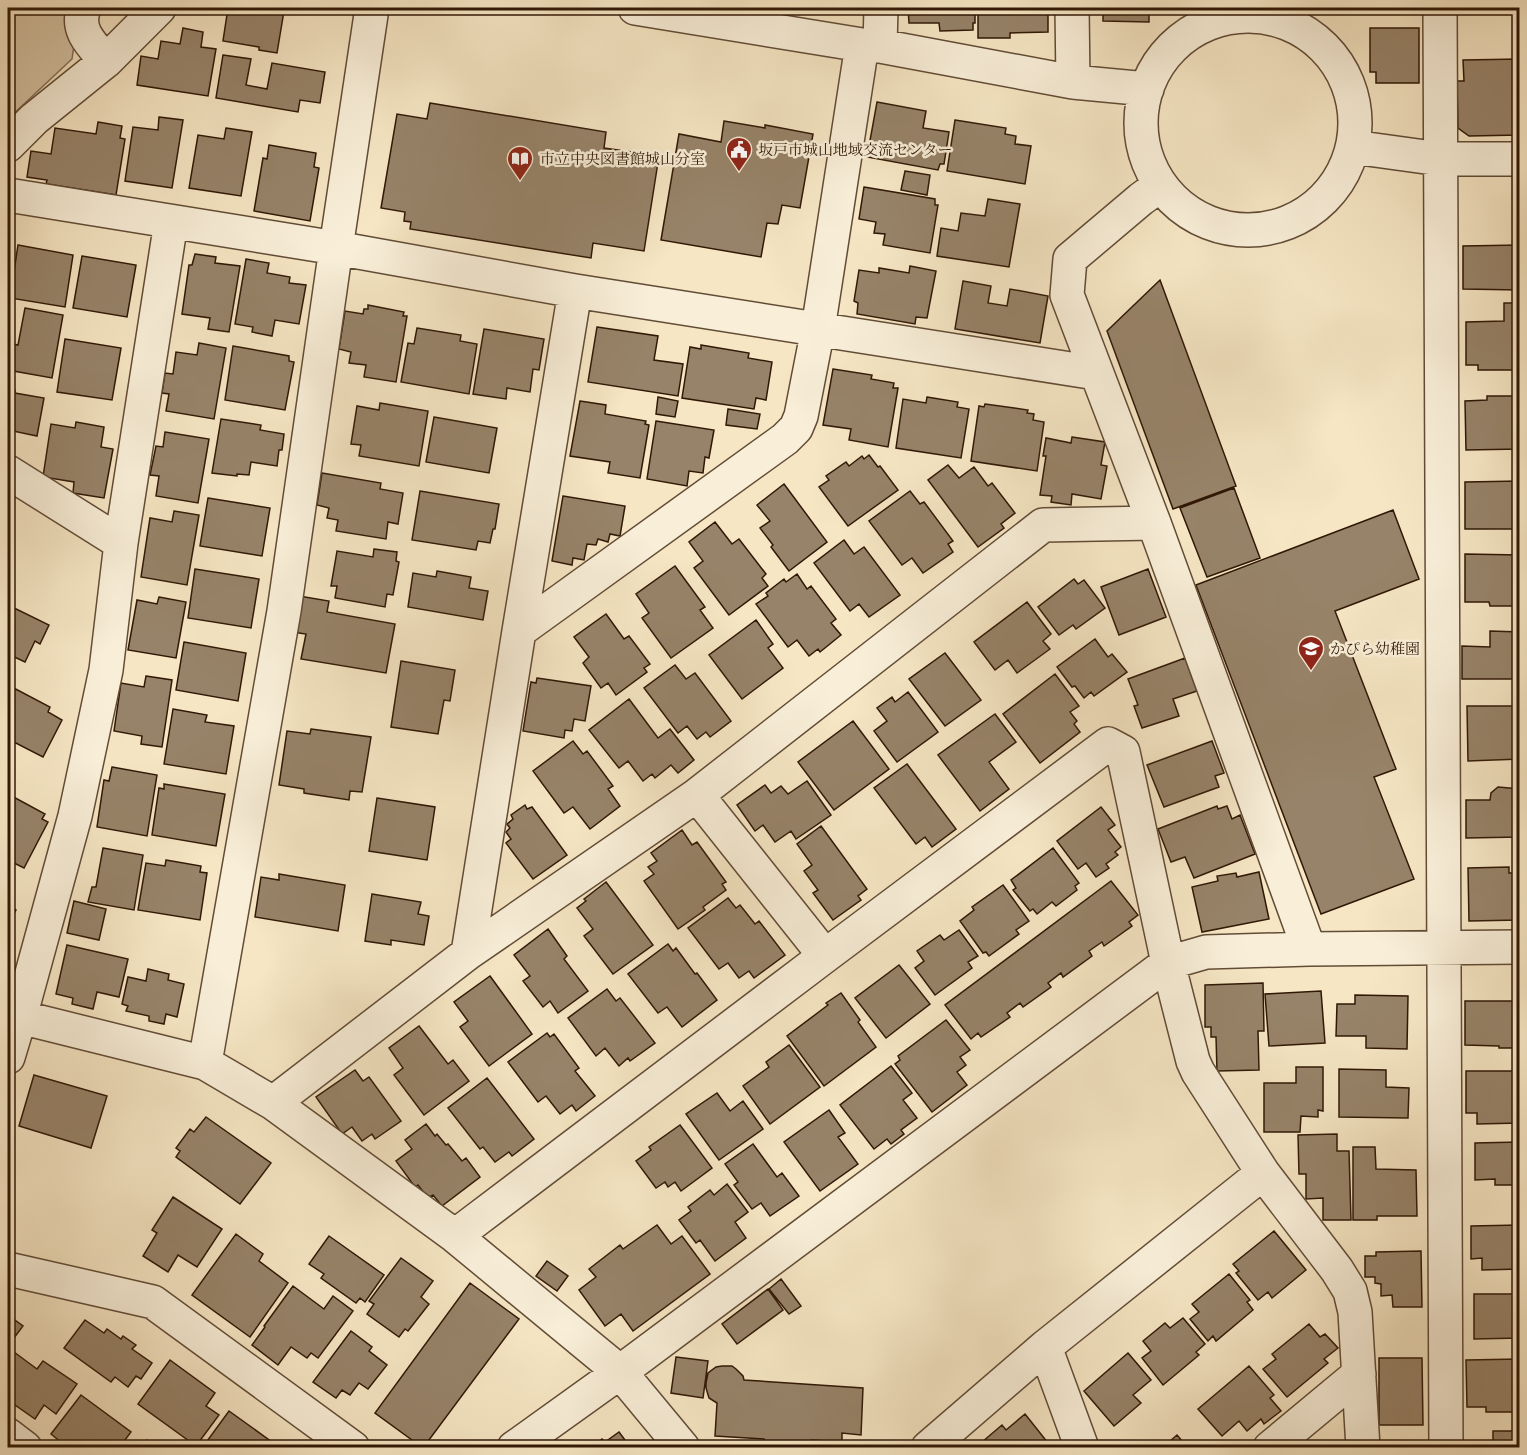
<svg xmlns="http://www.w3.org/2000/svg" width="1527" height="1455" viewBox="0 0 1527 1455" font-family="'Libre Caslon Text','Noto Serif JP',serif">
	<style>
		.green { fill: #d5c3a4; stroke: #836e55; stroke-width: 1.5 }
		.building { fill: #978369; stroke: #311806; stroke-width: 1.5 }
		.lines { fill: none; stroke-linecap: round; stroke-linejoin: round }
		.street-casing { stroke: #624c36; stroke-width: 36 }
		.street { stroke: #f9efd9; stroke-width: 33 }
		.labels { text-anchor: middle; stroke-width: 5; stroke-linejoin: round; paint-order: stroke }
		.poi-label { font-size: 15px; fill: #311806; stroke: #f9efd9; text-anchor: start }
	</style>
	<rect width="100%" height="100%" fill="#f6e6c4"/>
	<filter id="stains"><feTurbulence type="fractalNoise" baseFrequency=".00333" numOctaves="4"/><feColorMatrix values="0 0 0 0 .2 0 0 0 0 .09 0 0 0 0 .02 0 0 0 .5 -.17"/></filter>
	<radialGradient id="worn" r=".72"><stop offset=".6" stop-color="#630" stop-opacity="0"/><stop offset="1" stop-color="#630" stop-opacity=".3"/></radialGradient>
	<!-- green -->
	<path class="green" d="M8 8H69C63 21 66 33 74 45L72 59 8 119Z"/>
	<!-- building -->
	<path class="building" d="M228 8H261L284 11 277 53 259 50V47L223 41Z
		M908 8H975V23H973V30L940 31 939 23H909Z
		M978 8H1048V32L1010 33V38H978Z
		M1103 8H1149V22L1103 21Z
		M183 28 203 32 201 47 216 49 208 96 137 85 141 56 158 59 161 41 180 44Z
		M1370 28H1419V83H1376V72H1370Z
		M223 55 251 59 246 85 267 89 272 63 325 72 320 103 300 100 298 112 216 98Z
		M1520 59V135L1469 136 1458 128 1457 81H1464L1463 60Z
		M877 102 926 111 923 128 949 132 944 164H940L938 170 867 157Z
		M430 103 606 132 604 148 659 156 644 251 593 243 591 258 410 229 411 222 404 221 405 212 381 208 397 114 427 119Z
		M159 117 183 120 172 188 125 181 133 127 158 130Z
		M955 120 1006 128 1005 134 1016 136 1015 144 1031 146 1025 184 947 171Z
		M724 121 765 128V125L813 134 800 208 782 205 778 224 767 223 761 257 661 240 679 134 721 142Z
		M98 122 122 126 120 138 125 139 116 195 46 184 47 180 27 177 31 151 51 154 55 128 96 134Z
		M226 128 252 132 241 196 189 188 198 135 224 139Z
		M269 145 316 153 314 167 319 168 310 221 254 211 263 158 267 159Z
		M905 171 930 175 927 195 901 190Z
		M864 187 935 199V205H938L930 253 883 245 885 234 874 233 876 222 859 219Z
		M988 199 1020 204 1009 267 937 256 941 228 958 231 961 213 985 216Z
		M18 245 73 255 65 307 10 298Z
		M1520 245V290L1463 289V246Z
		M195 254 216 257 215 263 240 266 229 332 208 329 210 318 182 314 189 265H192Z
		M82 256 136 265 127 317 73 308Z
		M246 259 269 263 267 273 290 277 289 283 306 285 299 324 275 320 272 336 252 332 253 327 235 324Z
		M910 266 936 271 927 318 916 317 915 324 857 314 858 303 854 301 859 270 879 273V268L909 273Z
		M1160 280 1236 486 1173 509 1107 331Z
		M963 281 991 286 988 303 1007 306 1010 289 1048 296 1040 343 955 329Z
		M1504 303H1520V370H1478V365H1466V322L1504 321Z
		M368 305 404 312 403 316H407L396 382 364 377 366 365 349 363 351 352 339 349 345 311 363 314 364 309H368Z
		M25 308 63 315 52 378 8 370V343L18 345Z
		M597 327 658 336 654 360 683 364 678 396 588 382Z
		M417 328 461 335 460 341 477 344 469 394 401 382 408 343 414 344Z
		M484 329 544 339 539 370 533 369 530 392 507 388 506 399 473 394Z
		M65 339 121 348 112 400 57 392Z
		M199 343 226 348 214 419 166 411 169 394 162 393 165 373 173 374 176 352 197 355Z
		M701 345 749 353 748 358 772 362 766 400 756 398 754 409 682 398 690 347 701 349Z
		M233 346 289 356V361L294 362 285 410 225 400Z
		M833 369 872 375 871 379 894 383 893 388H898L888 447 849 440 851 429 823 425Z
		M8 388 15 390V393L44 398 37 436 8 430Z
		M1487 396H1520V449L1466 450 1465 401 1487 400Z
		M658 397 678 401 675 417 656 414Z
		M927 397 958 402 957 407 969 409 961 458 896 448 903 399 926 403Z
		M580 401 606 405 605 414 646 421 645 424 649 425 640 478 608 473 610 462 570 456Z
		M380 403 428 411 419 466 359 456 361 445 351 444 357 406 379 410Z
		M985 404 1028 410 1027 413 1034 414 1033 420 1044 422 1037 471 971 461 979 406 984 407Z
		M728 409 760 414 757 429 726 425Z
		M434 417 497 428 489 473 426 462Z
		M221 419 261 425 260 430 284 434 282 450H279L277 466 251 462 249 475 237 474V476L212 473Z
		M656 421 714 430 709 458 705 457 703 473 689 471 687 486 647 479Z
		M76 422 104 427 101 447 113 449 104 498 73 493 74 482 43 477 51 424 75 428Z
		M165 432 209 439 198 503 156 496 159 476 150 475 156 446 163 447Z
		M1072 437 1105 442 1101 465 1107 466 1101 499 1072 494 1071 505 1051 502 1052 496 1040 495 1046 456H1043L1046 438 1071 443Z
		M869 455 878 467 880 466 898 490 848 526 819 487 829 480 826 476 846 462 849 466 862 456 864 459Z
		M948 465 959 478 974 467 988 486 992 483 1015 513 1001 524 1004 528 978 547 928 480Z
		M322 473 381 483 380 489 403 493 398 524 388 522 386 539 336 531 338 520 327 518 329 508 317 505Z
		M1520 481V529H1465V482Z
		M784 484 827 542 789 571 771 547 773 545 760 528 770 521 757 505Z
		M1234 488 1260 558 1207 577 1180 508Z
		M420 491 499 504 495 529H493L490 543 478 541 476 550 412 540Z
		M910 491 920 504 924 502 953 541 948 544 953 552 923 573 912 558 902 565 869 521Z
		M563 496 625 506 620 536 610 534 608 542 598 539 596 545 587 544 584 560 573 558 572 565 552 561Z
		M208 498 270 508 262 556 200 546Z
		M1393 510 1419 579 1335 611 1396 769 1374 777 1414 879 1321 914 1196 585Z
		M174 511 199 515 187 585 141 577 150 518 172 522Z
		M715 522 732 544 739 539 766 574 762 578 768 586 729 615 694 568 703 561 689 542Z
		M844 540 854 554 864 547 900 595 869 617 859 604 850 611 814 563Z
		M374 549 397 552 396 561 399 562 393 595 387 594 385 607 335 598 337 586H331L337 551 373 557Z
		M1465 554 1520 555V606H1490L1489 602H1465Z
		M675 566 705 607 700 610 713 628 671 658 642 618 649 613 636 594Z
		M195 569 259 579 251 628 188 618Z
		M1148 569 1166 617 1119 635 1101 587Z
		M437 571 471 577 469 588 488 591 483 620 408 607 413 573 436 577Z
		M797 574 807 589 811 586 836 619 831 623 841 635 820 652 818 649 809 656 797 640 788 647 756 604 768 596 766 593 784 579 786 582Z
		M1074 579 1078 584 1084 580 1105 608 1076 629 1073 625 1059 635 1038 607Z
		M299 596 329 601 327 612 395 624 386 673 301 659 306 634 293 632Z
		M159 597 186 602 176 658 128 650 137 600 157 604Z
		M1027 602 1051 634 1043 641 1050 649 1017 673 1008 660 995 670 974 642Z
		M8 605 49 625 40 644 35 641 25 662 8 654Z
		M606 614 624 639 629 636 650 664 644 668 647 672 616 695 608 683 601 688 583 663 589 657 574 637Z
		M756 620 773 644 768 648 783 668 742 699 709 655Z
		M1490 631 1520 632V679H1462V646L1490 647Z
		M1095 639 1108 657 1112 654 1127 672 1094 696 1091 692 1084 698 1075 686 1072 687 1057 667Z
		M184 642 246 653 238 701 176 690Z
		M945 653 981 700 945 726 909 679Z
		M1185 658 1197 691 1173 699 1179 716 1142 728 1134 706 1138 705 1128 679Z
		M401 661 455 670 450 701 444 700 438 734 391 727Z
		M675 665 686 679 695 673 731 721 710 737 706 732 697 739 687 726 678 733 644 688Z
		M1055 674 1079 706 1070 712 1077 721 1074 724 1080 732 1040 763 1003 714Z
		M146 676 172 680 162 747 141 744 142 736 114 731 121 683 144 687Z
		M537 678 591 686 585 721 574 719 572 731 565 730 564 738 523 731 531 682 536 683Z
		M8 685 50 707 48 712 62 720 43 757 8 739Z
		M908 692 938 732 897 762 874 731 887 721 877 708 892 697 895 702Z
		M629 699 658 738 670 729 694 760 678 773 671 765 655 778 652 774 643 781 628 761 619 768 589 730Z
		M1467 706H1520V759L1468 761Z
		M173 709 207 715 205 722 234 726 226 774 164 764Z
		M995 714 1016 742 989 762 1009 789 980 811 938 755Z
		M853 721 889 769 834 810 798 762Z
		M311 729 371 737 362 792 350 791 349 800 304 793V789L279 785 287 731 310 734Z
		M573 741 583 754 587 751 613 786 608 789 620 806 590 829 573 807 564 813 533 771Z
		M1212 741 1224 773 1215 776 1219 787 1164 807 1147 765Z
		M907 764 956 829 932 847 925 837 916 844 874 788Z
		M112 767 157 775 147 836 97 827 104 780 109 781Z
		M807 781 831 815 796 839 791 831 775 842 763 825 755 831 737 805 765 785 771 793 781 786 788 794Z
		M164 784 225 794 216 846 152 835 159 788 164 789Z
		M1498 787 1520 789V837L1466 838V800H1490L1491 793Z
		M8 794 45 814 42 819 48 822 24 868 8 860V862Z
		M377 798 435 807 427 860 369 851Z
		M525 805 527 809 532 807 567 855 533 879 506 843 511 839 506 832 510 828 507 824 513 819 511 815Z
		M1217 806 1218 809 1227 806 1232 819 1240 815 1255 854 1194 878 1185 857 1171 862 1158 829Z
		M1101 807 1115 825 1108 830 1121 847 1115 852 1118 855 1106 864 1109 868 1096 877 1086 863 1078 869 1057 841Z
		M821 826 867 889 858 896 861 900 833 920 813 893 818 890 804 871 812 865 797 844Z
		M682 830 692 845 697 842 726 882 722 884 726 890 703 907 705 910 678 929 644 881 654 874 648 867 657 861 651 853Z
		M103 848 143 855 134 910 88 902 92 887H96Z
		M1053 848 1079 883 1075 886 1077 890 1056 906 1052 902 1037 914 1033 909 1030 911 1013 890 1016 888 1011 880Z
		M166 860 201 866 200 872 207 873 200 920 138 910 146 863 165 866Z
		M1509 867V873H1520V920L1469 921 1468 868Z
		M1259 872 1269 919 1202 932 1192 887 1218 881 1217 876 1236 873 1237 877Z
		M279 874 345 885 338 931 255 917 261 877 279 880Z
		M1111 881 1138 915 1129 922 1132 926 1104 946 1102 942 1089 951 1092 956 1063 977 1061 973 1048 983 1051 987 1023 1007 1020 1003 1007 1013 1010 1017 981 1037 978 1033 971 1039 945 1005Z
		M606 882 653 945 613 974 584 936 593 929 577 908 586 901 584 899Z
		M1003 885 1029 921 1016 930 1019 934 989 956 986 952 983 953 960 921 974 910 972 907Z
		M372 894 421 902 418 914 429 916 424 945 391 940V945L365 941Z
		M728 898 736 908 740 905 755 924 759 921 785 955 754 978 749 971 739 978 728 963 719 969 688 928Z
		M74 901 106 909 99 940 67 933Z
		M8 905 16 910 8 925Z
		M548 929 567 956 564 959 588 991 558 1013 550 1001 543 1007 523 981 530 976 514 955Z
		M959 930 978 956 968 962 972 968 935 995 915 968 924 961 917 951 940 935 944 940Z
		M668 944 673 951 676 948 695 974 697 973 717 1000 682 1027 667 1007 658 1013 628 974Z
		M67 945 128 959 119 997 97 992 93 1009 72 1004 73 998 56 994Z
		M899 965 930 1004 886 1038 855 998Z
		M148 969 169 974 168 980 184 984 177 1017 166 1014 164 1024 149 1021V1016L126 1011 128 1006 122 1004 128 977 146 981Z
		M490 976 532 1034 489 1066 460 1027 468 1021 454 1002Z
		M1263 983 1264 1031H1258L1259 1070 1217 1071 1216 1037H1211V1027H1205V985Z
		M607 989 616 1001 620 998 655 1043 630 1061 628 1058 619 1066 605 1048 596 1056 568 1018Z
		M1321 991 1325 1043 1269 1046 1265 994Z
		M841 993 860 1020 858 1022 876 1047 824 1086 787 1036 828 1005 826 1003Z
		M1355 995 1408 996 1407 1049 1366 1048V1036H1336L1337 1004H1355Z
		M1465 1001H1520V1048H1499V1046L1465 1045Z
		M946 1020 970 1050 960 1057 966 1065 957 1072 967 1085 932 1112 895 1064 900 1060 898 1056Z
		M419 1026 448 1064 453 1060 469 1081 424 1115 394 1075 403 1068 389 1048Z
		M547 1033 550 1037 554 1034 579 1068 575 1071 595 1096 576 1111 572 1105 560 1114 546 1096 538 1102 508 1062Z
		M789 1045 820 1087 770 1124 743 1086 769 1067 766 1062Z
		M891 1066 912 1093 903 1100 917 1118 901 1130 904 1134 891 1144 887 1139 874 1149 840 1105Z
		M1296 1067H1323V1111L1318 1110V1117L1301 1116 1300 1132H1264V1083H1296Z
		M1339 1069 1386 1070V1087L1409 1088 1408 1118 1339 1117Z
		M355 1070 363 1081 369 1077 401 1121 375 1139 372 1134 362 1141 352 1127 342 1134 316 1097Z
		M1466 1071H1520V1123L1477 1124V1113H1466Z
		M34 1075 107 1096 91 1148 19 1126Z
		M487 1078 534 1139 512 1156 509 1152 495 1162 483 1147 480 1149 448 1108Z
		M717 1093 730 1111 743 1101 763 1129 719 1160 686 1114Z
		M829 1110 845 1133 838 1137 858 1164 820 1191 784 1142Z
		M206 1117 271 1163 240 1204 176 1157 180 1151 176 1148 190 1129 194 1132Z
		M426 1124 435 1136 437 1134 446 1145 448 1144 462 1161 466 1158 480 1177 442 1206 433 1195 428 1198 418 1185 415 1187 396 1161 412 1149 405 1140Z
		M680 1125 712 1168 681 1191 675 1182 668 1187 665 1182 656 1188 636 1161 651 1150 649 1147Z
		M1337 1134V1151H1349L1351 1220H1323V1198L1306 1199V1174H1299L1298 1135Z
		M1520 1142V1185H1495V1179L1475 1180V1143Z
		M753 1144 777 1177 782 1173 799 1196 770 1216 761 1203 752 1209 734 1185 738 1182 725 1164Z
		M1353 1147H1375L1376 1169 1416 1170 1417 1216H1377V1220H1353Z
		M727 1184 748 1212 735 1222 746 1238 715 1261 700 1240 696 1243 679 1220 691 1211 688 1207 710 1190 714 1195Z
		M173 1197 222 1229 197 1267 178 1255 168 1272 143 1256 157 1233 152 1230Z
		M657 1225 671 1244 682 1236 710 1274 633 1331 621 1314 605 1326 579 1290 596 1277 589 1269 620 1245 623 1249Z
		M1520 1225V1269L1482 1270V1258L1471 1259V1226Z
		M1274 1231 1306 1270 1272 1298 1268 1292 1258 1300 1236 1273 1239 1271 1233 1264Z
		M236 1234 263 1254 259 1261 288 1283 250 1337 192 1295Z
		M329 1236 384 1275 365 1302 360 1298 356 1303 321 1278 324 1274 309 1264Z
		M1421 1251 1422 1307H1393L1392 1295 1381 1296V1284L1375 1283V1277H1365V1256H1376V1252Z
		M401 1258 433 1281 421 1297 429 1304 408 1331 405 1329 399 1337 367 1314 374 1304 369 1301Z
		M547 1261 568 1276 557 1291 536 1276Z
		M1229 1274 1250 1300 1247 1302 1253 1310 1216 1341 1213 1336 1208 1341 1190 1319 1199 1312 1192 1304Z
		M781 1279 801 1306 789 1314 769 1289Z
		M470 1283 519 1319 423 1448 375 1413Z
		M293 1286 324 1309 333 1296 353 1311 318 1358 311 1353 307 1358 291 1347 278 1365 252 1345 265 1327 264 1326Z
		M768 1289 783 1310 737 1344 722 1324Z
		M1474 1294H1520V1338L1474 1339Z
		M8 1315 23 1326 8 1346Z
		M1183 1318 1205 1344 1196 1352 1199 1355 1163 1385 1142 1358 1151 1351 1143 1341 1165 1323 1170 1328Z
		M85 1320 104 1333 107 1329 121 1339 123 1336 136 1345 132 1349 152 1363 141 1379 136 1376 128 1387 115 1377 111 1382 64 1348Z
		M1309 1324 1320 1337 1325 1334 1338 1348 1324 1359 1328 1363 1287 1397 1263 1369 1276 1359 1272 1354Z
		M351 1331 372 1347 369 1351 387 1365 368 1389 359 1383 350 1395 342 1390 336 1398 313 1382Z
		M14 1352 37 1369 43 1361 77 1384 56 1414 44 1405 35 1419 8 1400V1361Z
		M1128 1353 1151 1380 1133 1395 1141 1403 1114 1426 1084 1391Z
		M676 1357 708 1361 703 1398 671 1393Z
		M1379 1358H1422L1423 1425H1379Z
		M1520 1359V1412H1486V1407H1467L1466 1360Z
		M170 1360 215 1393 206 1406 219 1415 196 1446 138 1404Z
		M722 1366H732L736 1369 743 1376 744 1380 863 1388 861 1435 842 1433V1442L812 1440V1443H806V1448H764V1439L715 1436 717 1403 709 1398 706 1388V1383L708 1373 716 1367Z
		M1249 1366 1274 1395 1270 1398 1281 1411 1264 1424 1261 1419 1247 1431 1239 1421 1222 1436 1198 1409Z
		M81 1395 131 1432 119 1448H68L51 1434Z
		M229 1411 279 1447 278 1448H202Z
		M1025 1414 1052 1448H975L1002 1425 1006 1430Z
		M1493 1431H1520V1448H1493Z
		M619 1432 631 1448H590L602 1439 605 1442Z
		M1177 1435 1188 1448H1162Z
		M147 1440 157 1448H141Z"/>
	<g class="lines">
		<defs>
			<path id="street" d="M84 8C75 30 92 45 106 61
				M635 8 862 45 880 46 1073 82 1147 89
				M1072 8 1073 82
				M1440 8 1446 1448
				M1141 123a107 107 0 1 1 214 0a107 107 0 1 1-214 0Z
				M880 46 881 8
				M8 145 34 119 106 61 159 8
				M1353 147 1440 159H1520
				M1159 186 1141 199 1070 259 1067 295 1154 523 1309 949
				M8 195 336 248 372 8
				M8 472 121 543 106 670 75 816 20 1017
				M121 543 171 222
				M519 631 785 439 796 428 801 416 818 329 862 45
				M697 795 825 956
				M468 953 519 631 575 291
				M8 1057 20 1017 205 1063 273 1103 455 1236 620 1372 683 1448
				M205 1063 284 611 336 248 575 291 1096 373
				M273 1103 468 953 697 795 1043 525 1154 523
				M455 1236 825 956 1108 744 1123 752 1168 963 1193 1061 1198 1072 1263 1173 1337 1270 1350 1291 1355 1312 1363 1448
				M8 1269 153 1302 353 1448
				M1045 1347 1082 1448
				M8 1435 25 1448
				M514 1448 620 1372 1168 963 1206 952 1309 949 1520 947
				M928 1448 1045 1347 1263 1173
				M1270 1448 1359 1374"/>
		</defs>
		<!-- street casing -->
		<use href="#street" class="street-casing"/>
		<!-- street -->
		<use href="#street" class="street"/>
	</g>
	<!-- icons -->
	<defs>
		<symbol id="civic-pin" viewBox="-11 -11 22 30"><path d="M0 17L-7.5 6A9.5 9.5 0 1 1 7.5 6Z" fill="#8f2418" stroke="#f9efd9"/><path d="M-.6-6.5H3V-4.5H.6V-3L4-1V1h2V6H-6V1h2V-1L-.6-3ZM-1.2 2.5V6h2.4V2.5Z" fill="#fff"/></symbol>
		<symbol id="library-pin" viewBox="-11 -11 22 30"><path d="M0 17L-7.5 6A9.5 9.5 0 1 1 7.5 6Z" fill="#8f2418" stroke="#f9efd9"/><path d="M-6-4Q-3-5.5-.7-3.5V5Q-3 3-6 4ZM6-4Q3-5.5 .7-3.5V5Q3 3 6 4Z" fill="#fff"/></symbol>
		<symbol id="school-pin" viewBox="-11 -11 22 30"><path d="M0 17L-7.5 6A9.5 9.5 0 1 1 7.5 6Z" fill="#8f2418" stroke="#f9efd9"/><path d="M0-5L7-2L0 1L-7-2ZM-4 1L0 2.5L4 1V4Q0 6-4 4Z" fill="#fff"/></symbol>
	</defs>
	<g fill-rule="evenodd">
		<use href="#civic-pin" x="724" y="135" width="30" height="40"/>
		<use href="#library-pin" x="505" y="144" width="30" height="40"/>
		<use href="#school-pin" x="1296" y="634" width="30" height="40"/>
	</g>
	<g class="labels">
		<!-- poi labels -->
		<g class="poi-label">
			<text x="758" y="155">坂戸市城山地域交流センター</text>
			<text x="540" y="164">市立中央図書館城山分室</text>
			<text x="1330" y="654">かぴら幼稚園</text>
		</g>
	</g>
	<!-- margin -->
	<rect width="1527" height="1455" fill="none" stroke="#f6e6c4" stroke-width="30"/>
	<rect x="9" y="9" width="1509" height="1437" fill="none" stroke="#311806" stroke-width="3"/>
	<rect x="15" y="15" width="1497" height="1425" fill="none" stroke="#311806" stroke-width="1.5"/>
	<rect width="100%" height="100%" filter="url(#stains)"/>
	<rect width="100%" height="100%" fill="url(#worn)"/>
</svg>
